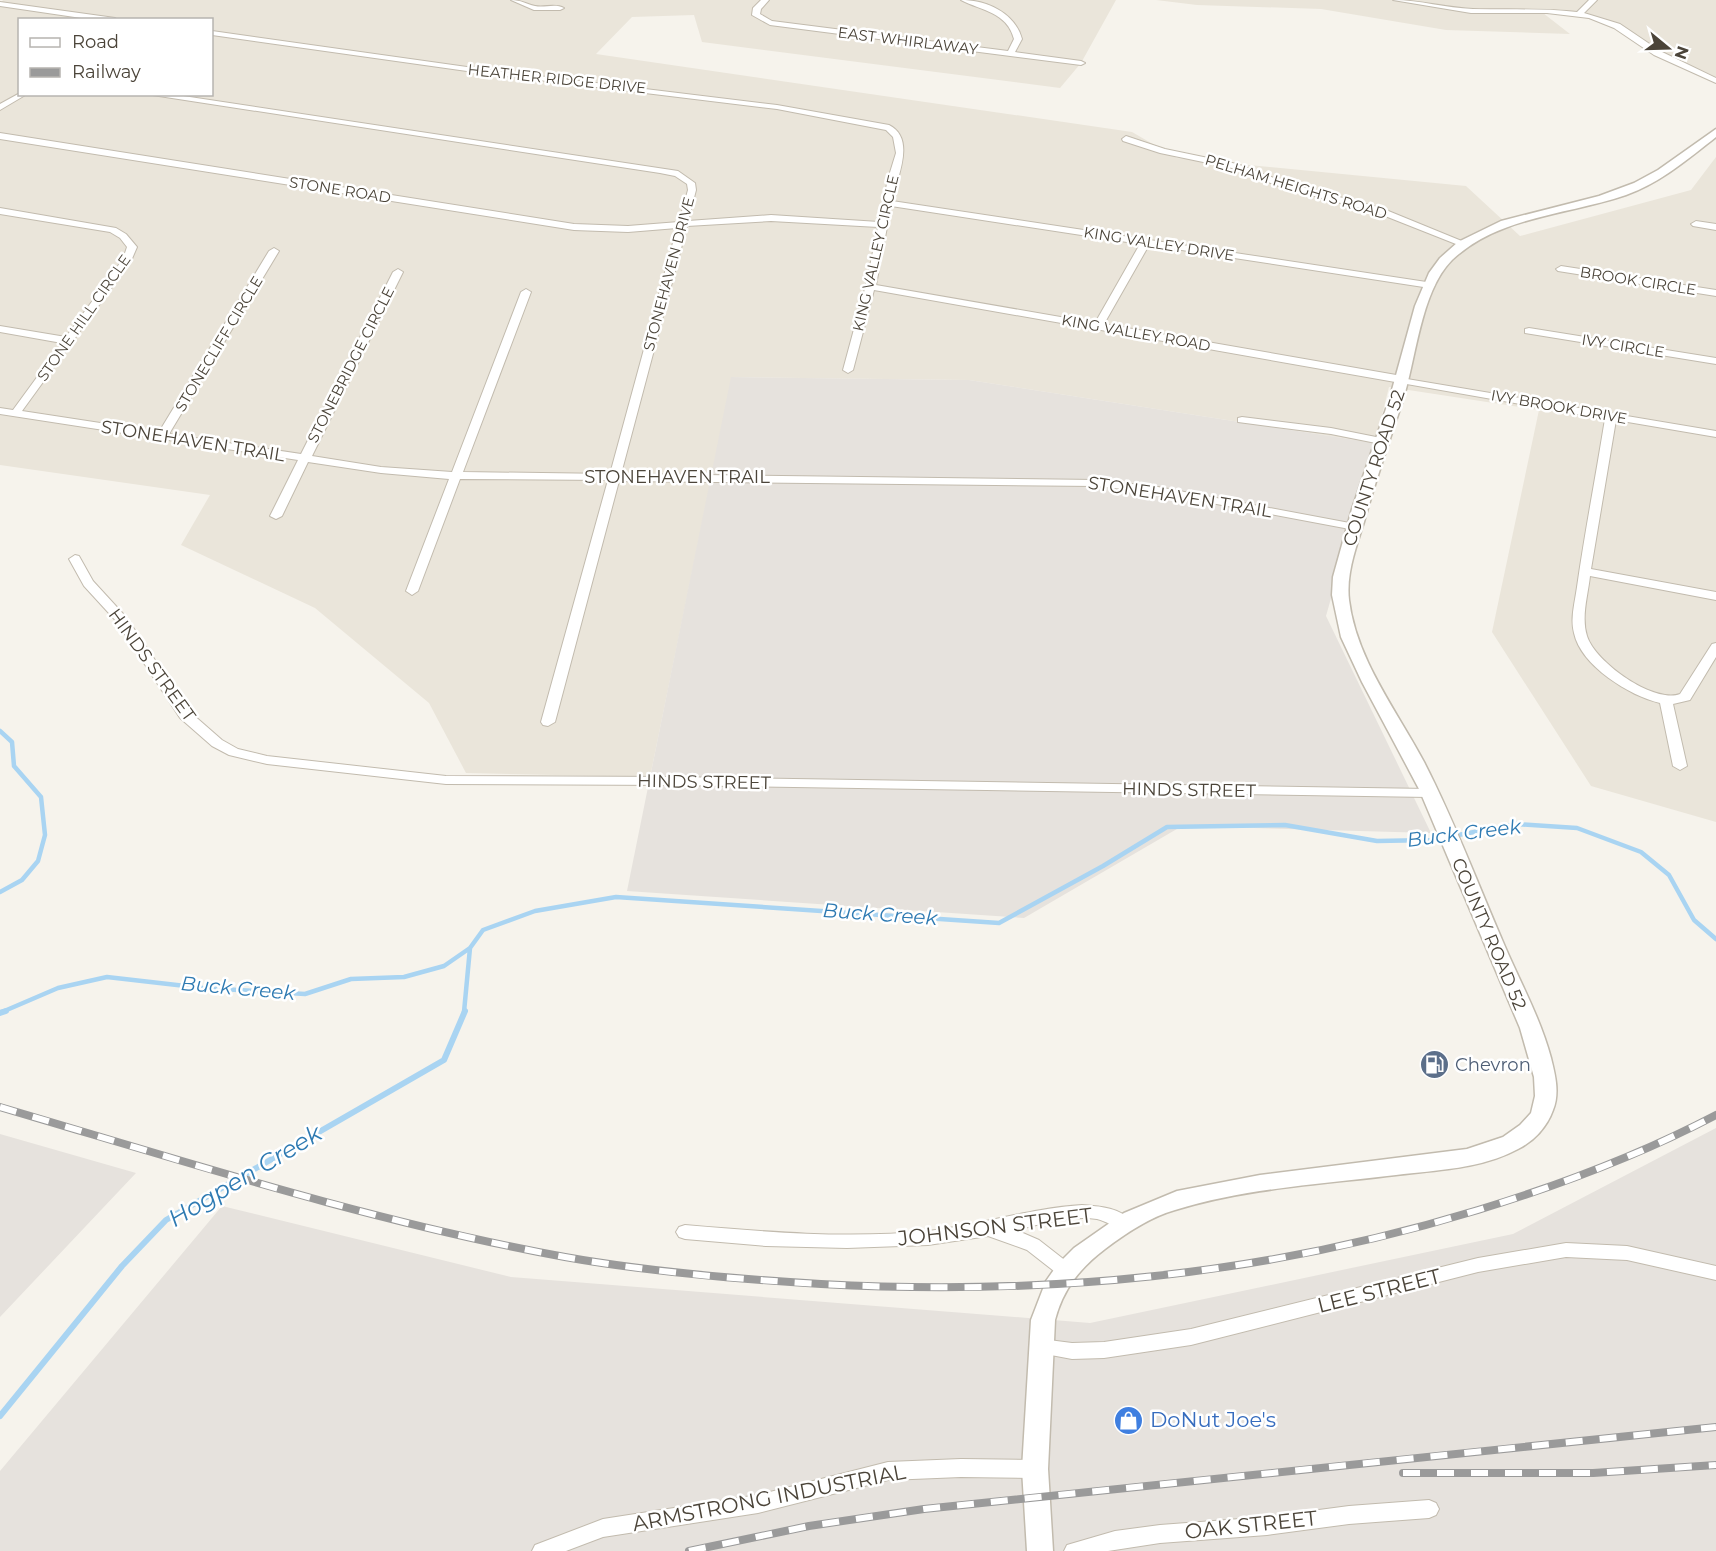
<svg xmlns="http://www.w3.org/2000/svg" width="1716" height="1551" viewBox="0 0 1716 1551" font-family="Montserrat,sans-serif">
	<style>
		.residential { fill: #eae5da; fill-rule: evenodd }
		.industrial { fill: #e6e2dd }
		.lines { fill: none; stroke-linecap: round; stroke-linejoin: round }
		.stream-far1 { stroke: #a9d4f2; stroke-width: 4.5 }
		.stream { stroke: #a9d4f2; stroke-width: 6 }
		.minor-casing { stroke: #c2bbae; stroke-width: 2 }
		.tertiary-casing { stroke: #c2bbae; stroke-width: 3 }
		.minor { fill: #fff; fill-rule: evenodd }
		.tertiary { fill: #fff; fill-rule: evenodd }
		.rail-casing { stroke: #9a9a9a; stroke-width: 8 }
		.rail { stroke: #fff; stroke-width: 6; stroke-dasharray: 17; stroke-linecap: butt }
		.labels { text-anchor: middle; stroke-width: 5; stroke-linejoin: round; paint-order: stroke }
		.far-street-label { font-size: 15px; fill: #4b4439; stroke: #fff }
		.street-label { font-size: 18px; fill: #4b4439; stroke: #fff }
		.service-label { font-size: 18px; fill: #4e5e75; stroke: #fff; text-anchor: start }
		.water-label { font-size: 20px; font-style: italic; fill: #2e7ab2; stroke: #fff }
		.near-street-label { font-size: 21px; fill: #4b4439; stroke: #fff }
		.near-shop-label { font-size: 21px; fill: #366cbe; stroke: #fff; text-anchor: start }
		.near-water-label { font-size: 24px; font-style: italic; fill: #2e7ab2; stroke: #fff }
	</style>
	<rect width="100%" height="100%" fill="#f6f3ec"/>
	<!-- residential -->
	<path class="residential" d="M3 0H1116L1081 63 1060 88 702 42 694 15 632 17 596 54 1132 132 1177 158 1466 186 1520 236 1691 190 1716 157V822L1591 786 1492 632 1539 410 1389 387 1375 443 969 380 732 377 650 777 466 773 429 703 315 608 181 545 210 495 0 465V4ZM20 20H212V94H20Z
		M1156 0H1716V79L1659 57 1611 24 1567 14 1543 13 1570 34 1446 30 1321 9 1197 5Z"/>
	<!-- industrial -->
	<path class="industrial" d="M731 377 969 380 1375 443 1326 616 1431 833 1182 826 1024 918 627 891Z
		M1716 1128V1551H0V1471L222 1206 511 1277 1090 1323 1513 1234Z
		M0 1134 136 1173 0 1317Z"/>
	<g class="lines">
		<!-- stream-far1 -->
		<path class="stream-far1" d="M0 731 12 742 14 766 41 797 45 835 38 861 22 880 0 892
			M1453 836 1516 824 1577 828 1641 852 1669 875 1694 920 1716 939
			M2 1012 58 988 107 977 203 988 305 994 351 979 404 977 444 966 470 948 483 930 535 911 616 897 999 923 1103 866 1167 827 1285 825 1377 841 1431 840 1445 837
			M464 1012 470 948"/>
		<!-- stream -->
		<path class="stream" d="M0 1013 6 1011
			M0 1416 122 1266 166 1220 444 1060 465 1011"/>
		<defs>
			<path id="minor" d="M511 0C521 0 526 4 535 6 545 8 555 3 564 8L560 10H534Z
				M761 0H769L761 9 760 14 772 21 1008 51 1014 39C1007 12 982 11 961 0 987 0 1015 13 1022 39L1015 52 1081 61 1085 63 1081 65 770 25 752 15 753 8Z
				M1393 0C1420 0 1446 8 1473 9 1508 10 1542 8 1577 12L1589 0H1597L1584 13 1620 24 1660 51 1716 78V83L1654 55 1614 28 1589 18 1547 13H1471Z
				M0 2 115 18 118 20H95L0 6Z
				M212 31 474 68 777 105 889 125C917 139 896 179 892 201L1433 283 1435 285 1430 288 1149 245 1104 324 1402 376 1407 379 1716 431V437L1616 420 1591 569 1716 592V600L1590 576C1588 595 1581 617 1587 636 1595 662 1654 704 1680 694L1712 644 1716 643V657L1690 700 1673 704 1687 766 1680 770 1673 766 1660 703C1630 696 1581 666 1574 633 1570 618 1575 602 1577 587 1585 531 1596 475 1605 419L874 290 853 370 848 373 843 370 867 281 878 227 771 221 687 226 621 474 1096 480 1158 487 1355 524 1361 527 1355 530 1158 493 1096 486 619 481 555 722 548 726 543 725 541 722 608 480 460 479 418 591 412 595 406 591 449 479 381 473 308 462 282 516 276 519 270 516 298 460 0 414V408L13 410 62 343 0 332V326L66 337 123 259 127 247 120 238 110 232 0 214V208L116 228 126 234 137 247 131 261 22 411 159 432 269 251 274 248 279 251 169 434 301 454 393 272 398 269 403 272 312 456 381 467 452 472 521 292 526 289 531 292 463 472 610 474 677 228 628 232 574 230 0 139V133L574 224 628 226 679 222 688 190 687 184 675 176 660 173 146 94H170L678 171 695 183 696 190 688 221 771 215 879 222 888 179 896 153 893 137 886 130 777 109 474 72 212 35ZM891 206 1140 244 1095 323 876 285Z
				M20 93V94H27L0 110V104Z
				M1126 136 1165 149 1237 164 1290 184 1381 208 1469 244 1461 246 1375 212 1284 188 1232 168 1160 153 1123 141 1122 139Z
				M1696 221 1716 224V230L1693 226 1691 224Z
				M1561 266 1716 290V296L1558 271 1556 269Z
				M1529 328 1716 358V364L1525 333V329Z
				M1242 417 1331 428 1381 438 1386 441 1381 444 1331 434 1238 422V418Z
				M75 555 79 556 93 581 126 617 190 712 222 740 238 749 267 756 446 776 672 777 1429 789 1436 793 1429 797 672 785 446 784 267 764 229 755 212 746 180 718 117 622 84 586 69 559Z
				M1082 1205C1098 1206 1124 1208 1132 1223L1129 1228 1123 1230C1114 1227 1106 1221 1097 1219 1070 1215 1042 1224 1016 1230L1039 1240 1071 1265 1074 1270 1071 1275 1065 1277 1059 1275 1027 1250 988 1236 928 1245 847 1248 766 1246 685 1239 679 1237 676 1232 679 1227 685 1225C766 1232 847 1239 928 1231 980 1225 1031 1208 1082 1205Z
				M1566 1243 1627 1246 1716 1266V1280L1627 1260 1566 1257 1478 1272 1191 1345 1104 1358 1072 1359 1035 1352 1032 1347 1035 1342 1041 1339 1072 1343 1104 1342 1191 1329 1478 1258Z
				M961 1459 1035 1460 1042 1463 1044 1469 1042 1475 1035 1478 961 1477 888 1480 758 1513 603 1537 566 1551H532L535 1545 603 1519 758 1495 888 1462Z
				M1429 1500 1436 1503 1439 1509 1436 1515 1429 1518 1349 1524 1267 1535 1160 1543 1108 1551H1064L1067 1545 1115 1531 1160 1525 1267 1517 1349 1506Z"/>
			<path id="tertiary" d="M1716 129V137C1688 159 1660 183 1626 195 1568 215 1498 216 1452 260 1420 292 1416 361 1402 403 1389 442 1375 482 1364 522 1356 547 1346 574 1349 600 1356 659 1397 711 1424 762 1454 820 1477 882 1503 942 1519 980 1540 1017 1551 1058 1555 1074 1560 1093 1553 1110 1547 1127 1534 1141 1518 1149 1481 1169 1437 1170 1396 1175 1323 1184 1246 1188 1175 1210 1150 1217 1126 1233 1105 1249 1080 1268 1063 1289 1055 1320L1048 1469 1053 1551H1027L1022 1469 1031 1320 1046 1281 1058 1264 1074 1248 1124 1213 1177 1191 1260 1175 1467 1149 1503 1137 1520 1125 1531 1113 1535 1096 1534 1077 1520 1028 1419 789 1362 682 1341 637 1332 595 1333 577 1352 509 1390 397 1415 306 1429 273 1440 258 1458 242 1501 221 1599 196 1634 183 1658 170Z"/>
		</defs>
		<!-- minor casing -->
		<use href="#minor" class="minor-casing"/>
		<!-- tertiary casing -->
		<use href="#tertiary" class="tertiary-casing"/>
		<!-- minor -->
		<use href="#minor" class="minor"/>
		<!-- tertiary -->
		<use href="#tertiary" class="tertiary"/>
		<defs>
			<path id="rail" d="M0 1107C187 1162 373 1222 565 1257 650 1272 735 1279 821 1284 1045 1296 1262 1276 1478 1210 1560 1185 1640 1155 1716 1115
				M1403 1473H1593L1716 1465
				M689 1551 809 1526 924 1509 1716 1427"/>
		</defs>
		<!-- rail casing -->
		<use href="#rail" class="rail-casing"/>
		<!-- rail -->
		<use href="#rail" class="rail"/>
	</g>
	<!-- icons -->
	<defs>
		<symbol id="fuel-disc" viewBox="-11 -11 22 22"><circle r="9.5" fill="#5c6f8a" stroke="#fff"/><path d="M-5.5-6h7V0h2V4h1.3V-2.5L3-4.5l.8-.8L6-3V5H2.5V1h-1V6h-7ZM-4.2-4.7v3.2H.2V-4.7Z" fill="#fff"/></symbol>
		<symbol id="shop-disc" viewBox="-11 -11 22 22"><circle r="9.5" fill="#3f7fe0" stroke="#fff"/><path d="M-5-2.5h2.3a2.7 3.5 0 0 1 5.4 0H5L5.5 6h-11ZM-1.5-2.5h3a1.5 2.3 0 0 0-3 0Z" fill="#fff"/></symbol>
	</defs>
	<g fill-rule="evenodd">
		<use href="#fuel-disc" x="1418" y="1048" width="33" height="33"/>
		<use href="#shop-disc" x="1112" y="1404" width="33" height="33"/>
	</g>
	<g class="labels">
		<!-- far-street labels -->
		<g class="far-street-label">
			<text transform="translate(908 41) rotate(7)" y="5">EAST WHIRLAWAY</text>
			<text transform="translate(557 79) rotate(6)" y="5">HEATHER RIDGE DRIVE</text>
			<text transform="translate(1296 187) rotate(17)" y="5">PELHAM HEIGHTS ROAD</text>
			<text transform="translate(340 190) rotate(9)" y="5">STONE ROAD</text>
			<text transform="translate(1159 244) rotate(9)" y="5">KING VALLEY DRIVE</text>
			<text transform="translate(876 253) rotate(-77)" y="5">KING VALLEY CIRCLE</text>
			<text transform="translate(669 274) rotate(-75)" y="5">STONEHAVEN DRIVE</text>
			<text transform="translate(1638 281) rotate(9)" y="5">BROOK CIRCLE</text>
			<text transform="translate(84 318) rotate(-55)" y="5">STONE HILL CIRCLE</text>
			<text transform="translate(1136 333) rotate(10)" y="5">KING VALLEY ROAD</text>
			<text transform="translate(219 344) rotate(-59)" y="5">STONECLIFF CIRCLE</text>
			<text transform="translate(1623 346) rotate(9)" y="5">IVY CIRCLE</text>
			<text transform="translate(351 365) rotate(-63)" y="5">STONEBRIDGE CIRCLE</text>
			<text transform="translate(1559 407) rotate(10)" y="5">IVY BROOK DRIVE</text>
		</g>
		<!-- street labels -->
		<g class="street-label">
			<text transform="translate(193 441) rotate(9)" y="6">STONEHAVEN TRAIL</text>
			<text transform="translate(1374 468) rotate(-72)" y="6">COUNTY ROAD 52</text>
			<text x="677" y="483">STONEHAVEN TRAIL</text>
			<text transform="translate(1180 497) rotate(9)" y="6">STONEHAVEN TRAIL</text>
			<text transform="translate(152 665) rotate(54)" y="6">HINDS STREET</text>
			<text transform="translate(704 782) rotate(1)" y="6">HINDS STREET</text>
			<text transform="translate(1189 790) rotate(1)" y="6">HINDS STREET</text>
			<text transform="translate(1489 934) rotate(67)" y="6">COUNTY ROAD 52</text>
		</g>
		<!-- service labels -->
		<g class="service-label">
			<text x="1455" y="1071">Chevron</text>
		</g>
		<!-- water labels -->
		<g class="water-label">
			<text transform="translate(1464 833) rotate(-7)" y="7">Buck Creek</text>
			<text transform="translate(880 914) rotate(4)" y="7">Buck Creek</text>
			<text transform="translate(238 988) rotate(5)" y="7">Buck Creek</text>
		</g>
		<!-- near-street labels -->
		<g class="near-street-label">
			<text transform="translate(995 1227) rotate(-7)" y="7">JOHNSON STREET</text>
			<text transform="translate(1379 1291) rotate(-14)" y="7">LEE STREET</text>
			<text transform="translate(769 1498) rotate(-11)" y="7">ARMSTRONG INDUSTRIAL</text>
			<text transform="translate(1251 1525) rotate(-6)" y="7">OAK STREET</text>
		</g>
		<!-- near-shop labels -->
		<g class="near-shop-label">
			<text x="1150" y="1427">DoNut Joe's</text>
		</g>
		<!-- near-water labels -->
		<g class="near-water-label">
			<text transform="translate(245 1176) rotate(-31)" y="8">Hogpen Creek</text>
		</g>
	</g>
	<!-- legend -->
	<rect x="18" y="18" width="195" height="78" fill="#ffffff" stroke="#b7b4b0" stroke-width="1.5"/>
	<rect x="30" y="38" width="30" height="9" fill="#ffffff" stroke="#b7b4b0" stroke-width="1.5"/>
	<text x="72" y="48" font-size="18" fill="#4b4439">Road</text>
	<rect x="30" y="68" width="30" height="9" fill="#9a9a9a" stroke="#b7b4b0" stroke-width="1.5"/>
	<text x="72" y="78" font-size="18" fill="#4b4439">Railway</text>
	<!-- north arrow -->
	<g transform="translate(1668 48) rotate(109)" stroke="#ffffff" stroke-width="4.5" paint-order="stroke">
	<path d="M0-4.5L10 22L0 15L-10 22Z" fill="#4b4439"/>
	<text y="-9" font-size="16" font-weight="bold" text-anchor="middle" fill="#4b4439">N</text>
	</g>
</svg>
